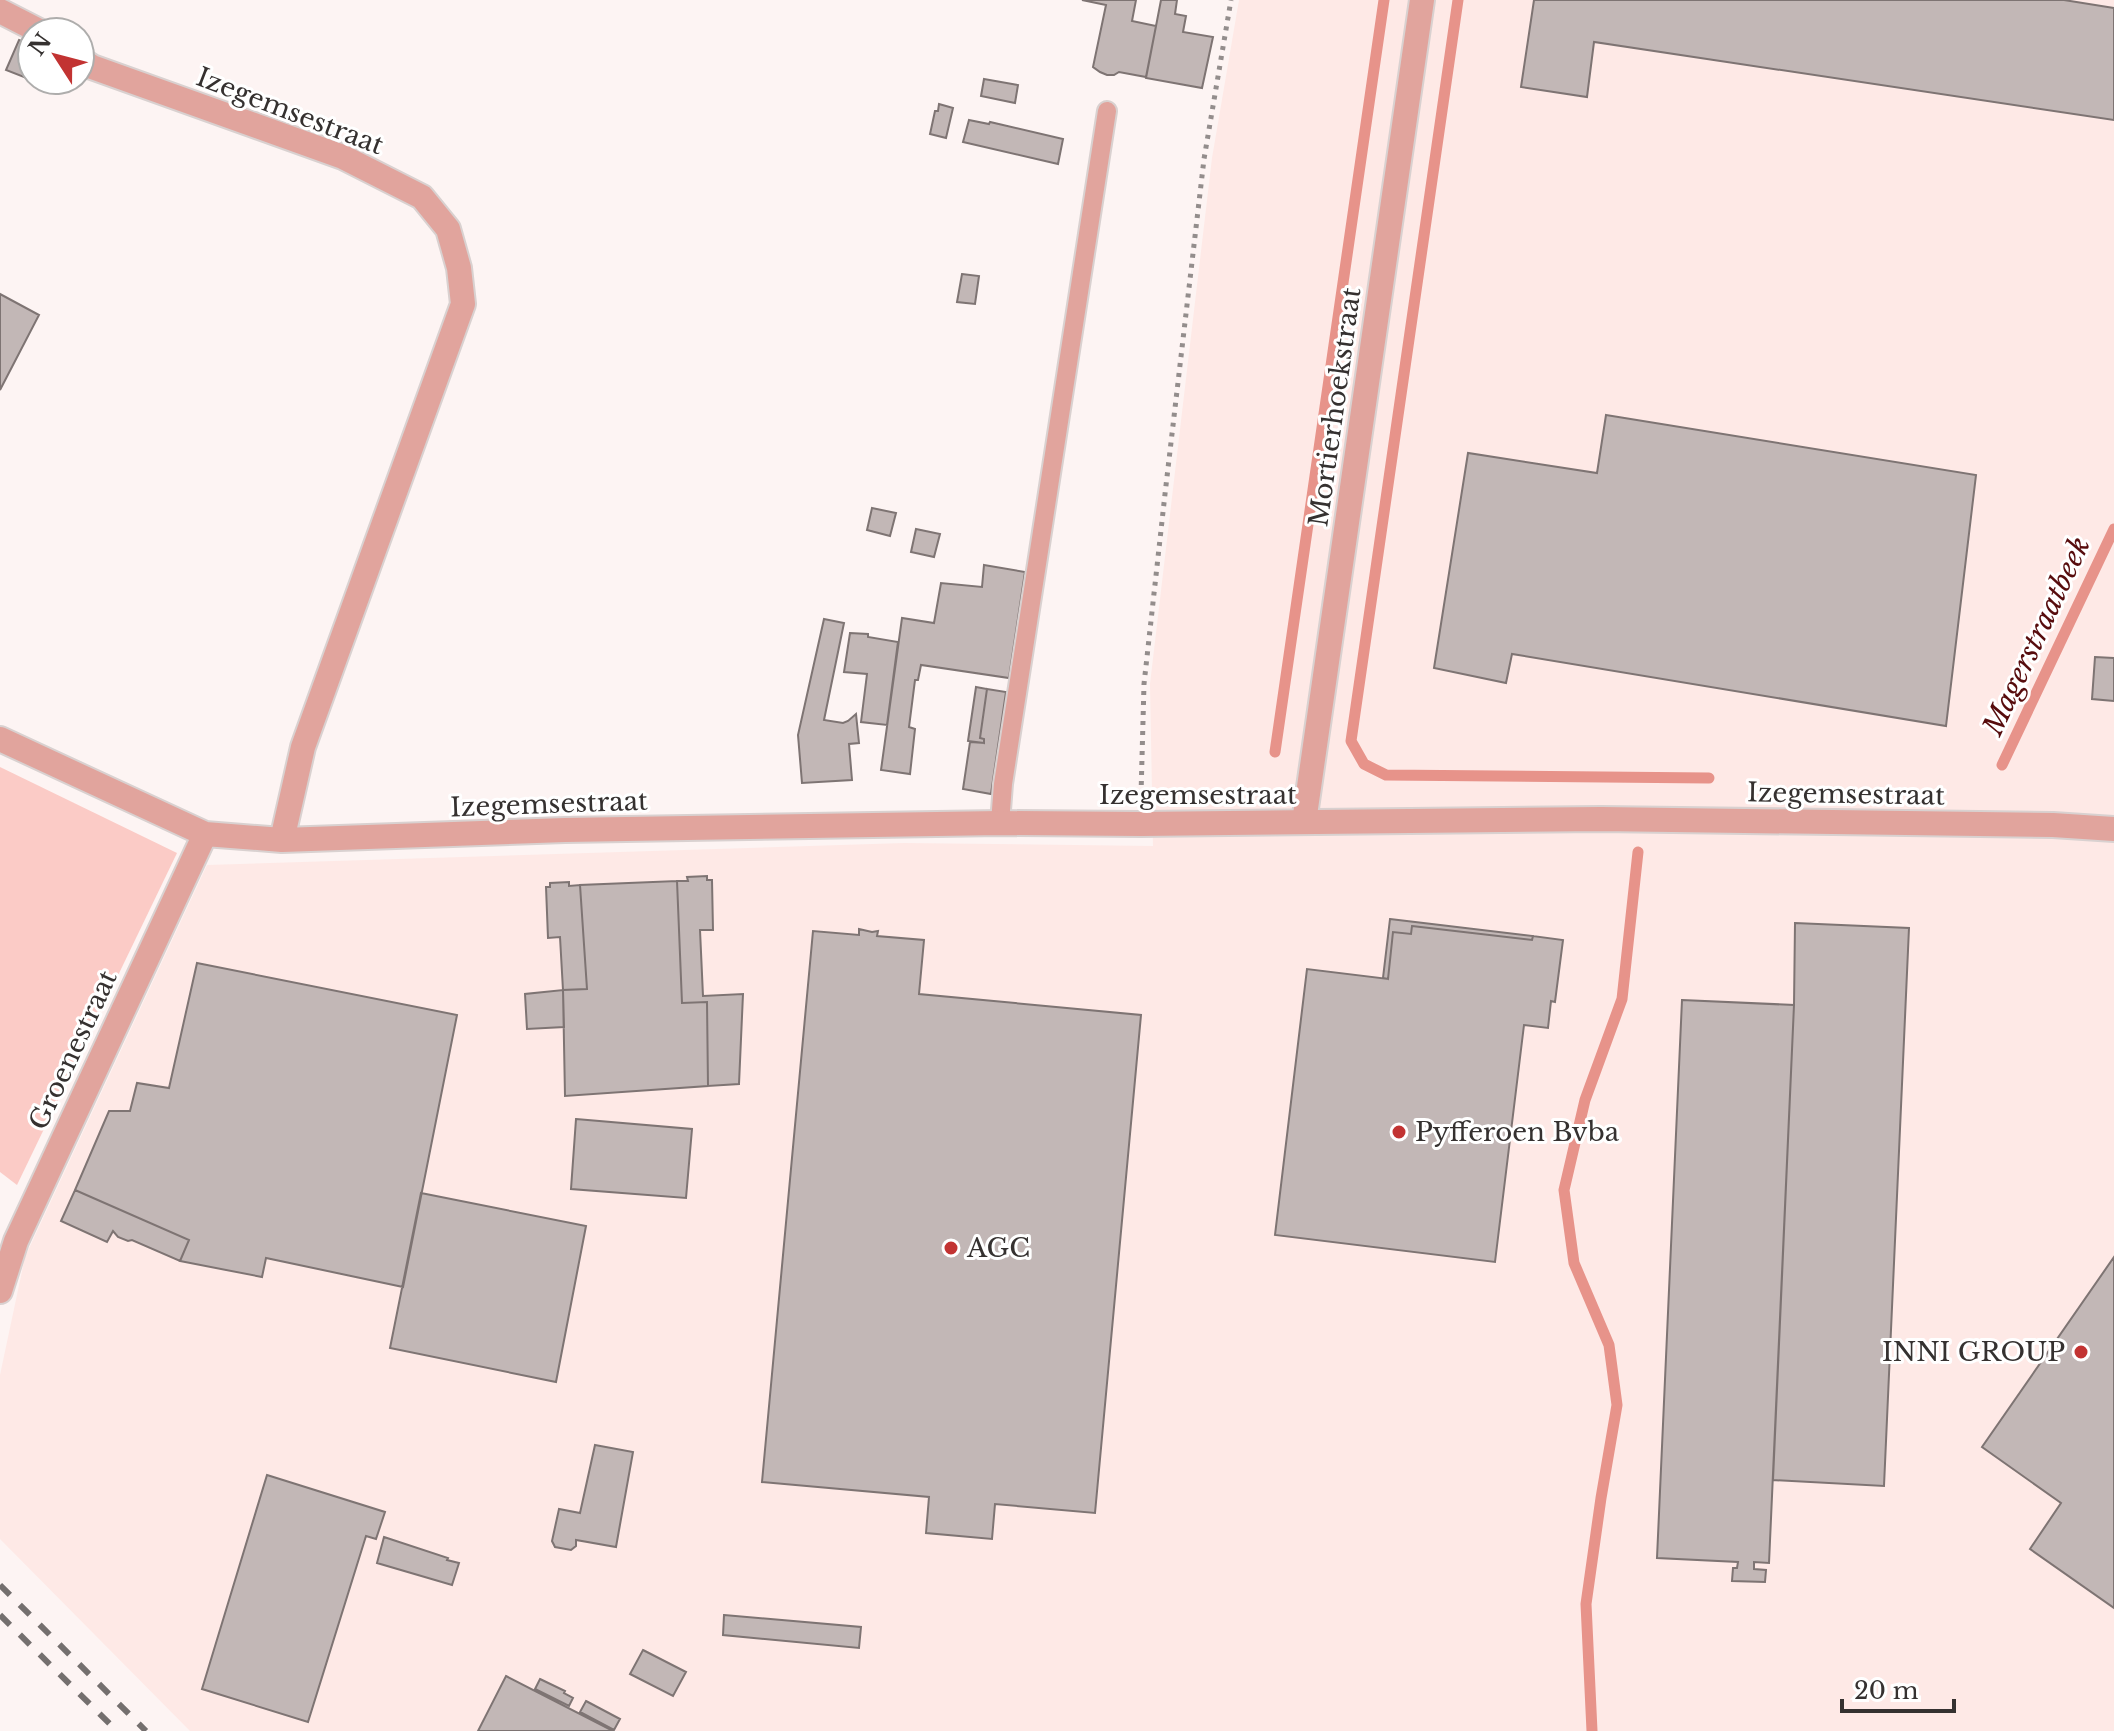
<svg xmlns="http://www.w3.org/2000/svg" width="2114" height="1731" viewBox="0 0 2114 1731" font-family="'Libre Baskerville',serif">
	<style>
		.built { fill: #fee9e6 }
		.green { fill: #fbcbc6 }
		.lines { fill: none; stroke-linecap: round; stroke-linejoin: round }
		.stream { stroke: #e7938a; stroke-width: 11 }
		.building { fill: #c2b7b6; stroke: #7e7473; stroke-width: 2 }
		.service-casing { stroke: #d9d1d0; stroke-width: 22 }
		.minor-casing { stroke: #d9d1d0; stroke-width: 28 }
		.path { stroke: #938d8c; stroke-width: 5; stroke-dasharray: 4 6; stroke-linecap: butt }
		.service { stroke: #e1a49d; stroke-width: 18 }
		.minor { stroke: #e1a49d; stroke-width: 24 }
		.rail { stroke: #746f6e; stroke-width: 6; stroke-dasharray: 14 14; stroke-linecap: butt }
		.poi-dot { fill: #c23332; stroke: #fff; stroke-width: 3 }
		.labels { text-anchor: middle; stroke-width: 6; stroke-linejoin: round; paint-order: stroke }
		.street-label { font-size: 26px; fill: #353130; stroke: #fff }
		.poi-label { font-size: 26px; fill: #353130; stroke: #fff; text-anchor: start }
		.water-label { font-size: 28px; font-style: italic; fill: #570c0d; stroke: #fff }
	</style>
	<rect width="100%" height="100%" fill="#fdf4f3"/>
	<!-- built -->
	<path class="built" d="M1239 0H2114V1731H190L0 1539V1375L25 1257 207 865 904 843 1153 846 1150 684 1212 158Z"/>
	<!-- green -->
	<path class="green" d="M0 767 177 853 17 1185 0 1172Z"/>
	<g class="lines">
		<!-- stream -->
		<path class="stream" d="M1458 0 1351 741 1364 764 1386 775 1709 778
			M1275 752 1384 0
			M2002 765 2114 529
			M1592 1731 1586 1604 1601 1498 1617 1405 1609 1345 1574 1263 1564 1190 1585 1100 1622 999 1638 852"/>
	</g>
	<!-- building -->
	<path class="building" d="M1082 0H1136L1132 21 1156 26 1146 77 1119 72 1114 75H1107L1100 72 1093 67 1106 5Z
		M1161 0H1177L1175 14 1186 16 1183 32 1213 37 1202 88 1146 78Z
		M1534 0H2064L2114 8V120L1594 42 1587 97 1521 87Z
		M19 40 32 46V80H50L47 86 6 70Z
		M984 79 1018 85 1015 103 981 96Z
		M939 104 953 108 946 138 930 134 935 111H938Z
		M969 120 989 124 990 122 1063 139 1058 164 963 142Z
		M962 274 979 276 975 304 957 302Z
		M0 294 39 315 0 390Z
		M1606 415 1976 475 1946 726 1512 654 1506 683 1434 668 1468 453 1597 473Z
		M872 508 896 513 890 536 867 530Z
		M916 529 940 534 934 557 911 552Z
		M984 565 1025 572 1009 678 921 665 918 680H915L909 727 915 729 910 774 881 770 902 618 934 623 941 583 982 587Z
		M824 619 844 623 824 720 843 723 848 721 856 714 859 743 849 744 852 780 802 783 798 735Z
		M850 633 868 634V637L898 642 887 725 861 722 867 674 844 672Z
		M2095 657 2114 658V701L2092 699Z
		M976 687 987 689 980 738 984 739V743L968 741Z
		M987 689 1006 692 991 794 963 789 970 742 984 743V739L980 738Z
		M707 876V880H712L713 930H700L703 996 743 994 739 1084 708 1086 707 1002 682 1003 677 881H688L687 877Z
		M677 881 682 1003 707 1002 708 1086 565 1096 563 990 587 989 580 885Z
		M569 882V886L580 885 587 989 563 990 560 937 548 938 546 887H550V883Z
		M1390 919 1533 936 1532 940 1412 926 1411 934 1393 932 1388 979 1383 978Z
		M1795 923 1909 928 1884 1486 1773 1480 1794 1005Z
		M1412 926 1532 940 1533 936 1563 940 1555 1002 1551 1001 1548 1028 1524 1025 1495 1262 1275 1235 1307 969 1388 979 1393 932 1411 934Z
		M859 929 872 932 878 931 877 936 924 940 919 994 1141 1015 1095 1513 995 1504 992 1539 926 1533 929 1497 762 1482 813 931 859 935Z
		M197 963 457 1015 403 1287 266 1258 262 1277 180 1261 189 1240 75 1190 109 1111H130L137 1083 169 1088Z
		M563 990 564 1027 527 1029 525 994Z
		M1682 1000 1794 1005 1769 1563 1754 1562V1569L1766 1570 1765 1582 1732 1581 1733 1568H1737L1738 1562 1657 1558Z
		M576 1119 692 1129 686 1198 571 1189Z
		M75 1190 189 1240 180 1261 132 1240 128 1241 118 1237 113 1231 107 1242 61 1221Z
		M421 1193 586 1226 556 1382 390 1348Z
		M2114 1257V1608L2030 1549 2061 1503 1982 1447Z
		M595 1445 633 1452 616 1547 576 1540V1546L571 1550 555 1547 552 1541 559 1509 580 1513Z
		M267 1475 385 1512 376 1539 366 1536 308 1722 202 1689Z
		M384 1537 448 1558 447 1560 459 1563 452 1585 377 1563Z
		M724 1615 861 1627 859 1648 723 1635Z
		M643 1650 686 1672 673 1696 630 1674Z
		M506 1676 613 1731H478Z
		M540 1679 565 1691 564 1693 573 1698 569 1706 535 1689Z
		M586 1701 620 1719 614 1730 580 1712Z"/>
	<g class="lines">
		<defs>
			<path id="service" d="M1000 823 1003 784 1107 111"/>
			<path id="minor" d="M0 11 41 32
				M80 59 92 67 343 157 422 197 448 229 459 268 463 304 303 747 282 840
				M0 739 205 834 282 840 565 830 1000 823 1141 824 1601 819 2053 825 2114 829
				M1304 822 1422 0
				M0 1291 16 1241 205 834"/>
		</defs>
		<!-- service casing -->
		<use href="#service" class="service-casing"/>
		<!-- minor casing -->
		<use href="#minor" class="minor-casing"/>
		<!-- path -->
		<path class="path" d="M1141 795 1144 684 1165 494 1204 159 1231 0"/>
		<!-- service -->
		<use href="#service" class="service"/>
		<!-- minor -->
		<use href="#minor" class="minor"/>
		<!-- rail -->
		<path class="rail" d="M0 1585 146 1731
			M0 1615 117 1731"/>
	</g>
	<!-- markers -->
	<g class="poi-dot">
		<circle cx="1399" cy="1132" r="8"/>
		<circle cx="951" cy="1248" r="8"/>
		<circle cx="2081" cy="1352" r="8"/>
	</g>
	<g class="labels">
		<!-- street labels -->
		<g class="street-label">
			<text transform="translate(290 111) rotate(21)" y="9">Izegemsestraat</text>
			<text transform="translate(1335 407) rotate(-82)" y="9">Mortierhoekstraat</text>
			<text transform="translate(1846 794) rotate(1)" y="9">Izegemsestraat</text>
			<text x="1198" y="804">Izegemsestraat</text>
			<text transform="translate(549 804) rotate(-2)" y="9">Izegemsestraat</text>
			<text transform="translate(73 1050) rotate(-65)" y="9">Groenestraat</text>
		</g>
		<!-- poi labels -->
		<g class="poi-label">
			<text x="1415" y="1141">Pyfferoen Bvba</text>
			<text x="967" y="1257">AGC</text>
			<text x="2065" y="1361" text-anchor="end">INNI GROUP</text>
		</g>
		<!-- water labels -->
		<g class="water-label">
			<text transform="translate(2036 636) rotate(-65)" y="10">Magerstraatbeek</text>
		</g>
	</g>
	<!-- north arrow -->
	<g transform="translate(56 56) rotate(306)"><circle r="38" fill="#ffffff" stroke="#aeadac" stroke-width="2"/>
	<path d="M0-6L14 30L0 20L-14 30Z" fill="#c23332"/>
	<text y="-12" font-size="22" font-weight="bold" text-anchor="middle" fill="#353130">N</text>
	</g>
	<!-- scale -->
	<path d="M1842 1699v12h112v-12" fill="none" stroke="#353130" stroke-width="4"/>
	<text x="1854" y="1699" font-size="24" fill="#353130" stroke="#ffffff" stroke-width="6" paint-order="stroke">20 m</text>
</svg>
